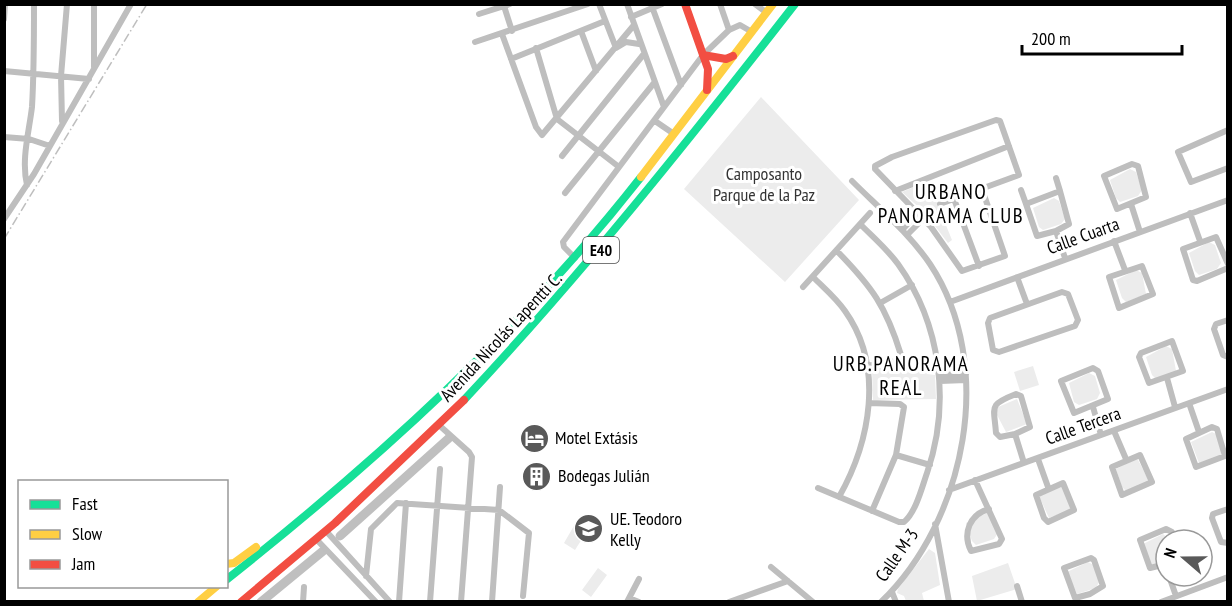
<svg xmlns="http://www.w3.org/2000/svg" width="1232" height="606" viewBox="0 0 1232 606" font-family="'PT Sans Narrow',sans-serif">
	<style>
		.green { fill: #ececec }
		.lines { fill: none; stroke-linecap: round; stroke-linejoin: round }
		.river { stroke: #bfbfbf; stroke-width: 9 }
		.street { stroke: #bebebe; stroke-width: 6 }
		.fast { stroke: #16e098; stroke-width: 8 }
		.slow { stroke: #ffcf43; stroke-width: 8 }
		.jam { stroke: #f24e42; stroke-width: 8 }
		.rail { stroke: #bebebe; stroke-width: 1.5; stroke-dasharray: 9 3 1.5 3; stroke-linecap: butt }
		.labels { text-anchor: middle; stroke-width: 6; stroke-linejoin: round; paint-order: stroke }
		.shield { fill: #fff; stroke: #4c4c4c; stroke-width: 1.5 }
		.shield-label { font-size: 16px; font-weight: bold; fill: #000 }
		.park-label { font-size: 18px; fill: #333; stroke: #fff }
		.street-label { font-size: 18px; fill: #000; stroke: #fff }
		.poi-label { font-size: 18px; fill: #000; stroke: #fff; text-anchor: start }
		.quarter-label { font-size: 21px; letter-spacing: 1.5px; fill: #000; stroke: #fff }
	</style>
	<rect width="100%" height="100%" fill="#fff"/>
	<!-- green -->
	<path class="green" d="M761 97 859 200 785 282 684 189Z
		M1130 169 1136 172 1142 190 1138 196 1120 202 1116 198 1110 180Z
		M928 181 952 240 948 243 925 213 902 192Z
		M1054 198 1059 201 1065 219 1061 224 1043 230 1039 227 1033 208Z
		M1209 242 1215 245 1221 263 1217 269 1199 275 1195 271 1189 253Z
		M1136 270 1142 273 1146 294 1126 302 1122 298 1116 280Z
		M1166 346 1172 349 1176 371 1156 379 1152 375 1146 357Z
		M926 363 927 374 935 375 936 399 873 400 872 369Z
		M1033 366 1039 385 1020 391 1014 372Z
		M1089 373 1095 376 1100 393 1097 399 1079 405 1074 402 1069 383Z
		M1017 399 1027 424 1006 432 996 413 998 407Z
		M1212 432 1218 435 1222 456 1199 463 1191 442Z
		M1137 458 1148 479 1147 483 1126 491 1122 487 1116 469Z
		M1062 487 1071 507 1070 510 1049 518 1039 496 1041 493Z
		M987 513 998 533 994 539 976 545 972 541 966 523Z
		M575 524 587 531 575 550 564 543Z
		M1163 534 1170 540H1166V562L1151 565 1143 544Z
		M929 549 935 553 940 585 922 593 924 601H906L904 596 897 593 898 589Z
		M1088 562 1094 565 1099 582 1096 588 1077 594 1067 572Z
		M1008 563 1017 589 977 601 972 576Z
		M598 568 607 575 591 597 582 590Z"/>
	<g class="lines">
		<!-- river -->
		<path class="river" d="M340 536 449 438
			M261 602 323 551"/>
		<!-- street -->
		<path class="street" d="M94 4V67
			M599 4 616 48 626 42 639 44
			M627 4 664 107
			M651 4 681 85
			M755 4 767 13
			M504 6 512 31
			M479 14 510 4
			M631 17 662 4
			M4 19 5 4
			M729 30 740 25 752 32
			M581 31 596 71
			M502 34 536 127 542 135 634 25
			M475 42 588 4
			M536 48 557 119 619 167
			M511 59 605 21
			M4 71 89 79
			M62 121 61 76 67 4
			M655 121 674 134
			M1228 130 1178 152 1191 182 1228 168
			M4 137 29 139 50 146
			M562 156 643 55
			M1132 164 1138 166 1146 197 1117 209 1104 176Z
			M1056 178 1060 191
			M852 181C879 208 909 233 930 264 997 365 966 520 881 602
			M27 185C21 160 29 132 32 107 34 73 34 39 34 4
			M1021 190 1026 204
			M895 191 1009 146
			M1060 191 1069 224 1056 231 1037 236 1026 204Z
			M565 193 654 83
			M954 199 979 266
			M940 204 1019 175 1000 121 996 120 892 157 875 166V169L931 227 962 271 1005 256 982 189
			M1131 204 1140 232
			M1190 213 1200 241
			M4 219 34 174 131 4
			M902 230 917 214
			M1056 231 1065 258
			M907 235 923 219
			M1114 241 1125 270
			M837 251C872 287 886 306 901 355L897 361 866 366
			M575 258 564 247 563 242 703 55 729 30 720 4
			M1228 264 1216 237 1183 249 1193 280 1197 281 1228 268
			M1142 266 1153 294 1119 308 1109 277Z
			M813 277C824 288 836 298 845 311 885 367 870 442 839 497
			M1017 277 1027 304
			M803 287 870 213
			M1062 292 1068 294 1078 320 1075 326 999 352 993 350 988 323 990 318Z
			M882 302 912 285
			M950 302 1228 200
			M1228 320 1216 324 1214 329 1223 355 1228 357
			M1172 341 1183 371 1149 383 1139 357 1141 353Z
			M1093 368 1098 371 1108 399 1074 413 1061 381Z
			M939 375 966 374
			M1167 378 1175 407
			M940 381 966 380
			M1016 394 1021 396 1030 427 1015 434 1000 437 996 433C994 406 988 405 1016 394Z
			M869 403 900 404 904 407 896 455 872 511
			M1189 403 1199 432
			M1093 407 1101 435
			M440 426 469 452 472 457 461 602
			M1212 427 1217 429 1225 456 1196 467 1186 439Z
			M1114 431 1126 459
			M1015 434 1024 463
			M896 455 930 465
			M1140 455 1152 482 1122 495 1112 467Z
			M1038 459 1048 487
			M975 480 1002 539 999 544 971 551C962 533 970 514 989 509
			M1063 483 1074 510 1048 522 1044 518 1036 495Z
			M818 488 899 522H904C916 512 922 487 927 473 951 403 941 324 898 264 887 249 873 237 860 224
			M949 490 1228 389
			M1228 509 1213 514 1212 518 1221 542 1228 543
			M935 524 949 602
			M326 531 390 602
			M317 540 376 602
			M1091 558 1094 560 1103 586 1090 594 1075 598 1064 568Z
			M1166 564 1150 568 1140 540 1166 529 1172 532 1175 540
			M771 567 813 602
			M366 576 371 529 397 503 499 510 529 533 523 596
			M1169 576 1176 596
			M1017 586 1022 602
			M892 592 896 602
			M629 598 639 602
			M303 602 304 587
			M399 602 406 503
			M430 602 440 469
			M492 602 500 487
			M627 602 639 579
			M729 602 788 581
			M1161 602 1228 577"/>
		<!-- fast -->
		<path class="fast" d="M464 400C582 274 689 140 795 4
			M226 580C379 459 521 330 641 177"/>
		<!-- slow -->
		<path class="slow" d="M641 177 773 4
			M226 564 234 563 256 547
			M198 602 217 586"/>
		<!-- jam -->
		<path class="jam" d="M685 4 708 69 707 90
			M703 55 726 59 733 56
			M241 602 335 523 464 400"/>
		<!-- rail -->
		<path class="rail" d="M4 239 147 4"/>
	</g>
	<!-- icons -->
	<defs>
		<symbol id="hotel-disc" viewBox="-11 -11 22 22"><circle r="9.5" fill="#595959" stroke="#fff"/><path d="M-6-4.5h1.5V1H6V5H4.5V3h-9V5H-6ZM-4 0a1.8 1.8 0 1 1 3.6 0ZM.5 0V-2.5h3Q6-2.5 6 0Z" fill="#fff"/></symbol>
		<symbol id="building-disc" viewBox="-11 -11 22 22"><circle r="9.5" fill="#595959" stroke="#fff"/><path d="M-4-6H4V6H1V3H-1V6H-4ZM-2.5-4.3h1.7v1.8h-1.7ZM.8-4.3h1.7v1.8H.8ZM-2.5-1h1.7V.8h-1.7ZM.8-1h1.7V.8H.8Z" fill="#fff"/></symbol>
		<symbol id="school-disc" viewBox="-11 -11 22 22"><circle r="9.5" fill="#595959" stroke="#fff"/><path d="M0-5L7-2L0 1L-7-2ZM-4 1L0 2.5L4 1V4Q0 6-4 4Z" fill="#fff"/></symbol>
	</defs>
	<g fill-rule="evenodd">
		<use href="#hotel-disc" x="518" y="422" width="33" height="33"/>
		<use href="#building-disc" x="520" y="460" width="33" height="33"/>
		<use href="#school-disc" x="572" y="512" width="33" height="33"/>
	</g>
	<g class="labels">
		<!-- shield labels -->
		<rect class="shield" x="583" y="237" width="36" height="26" rx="4.5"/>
		<g class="shield-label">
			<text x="601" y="256">E40</text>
		</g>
		<!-- park labels -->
		<g class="park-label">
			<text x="764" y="180">Camposanto<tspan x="764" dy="21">Parque de la Paz</tspan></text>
		</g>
		<!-- street labels -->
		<g class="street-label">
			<text transform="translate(1083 236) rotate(-20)" y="6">Calle Cuarta</text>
			<text transform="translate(501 337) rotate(-47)" y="6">Avenida Nicolás Lapentti C.</text>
			<text transform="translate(1083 426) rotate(-20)" y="6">Calle Tercera</text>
			<text transform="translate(897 555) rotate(-55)" y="6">Calle M-3</text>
		</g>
		<!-- poi labels -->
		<g class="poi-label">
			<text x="555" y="444">Motel Extásis</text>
			<text x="558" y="482">Bodegas Julián</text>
			<text x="610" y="525">UE. Teodoro<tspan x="610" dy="21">Kelly</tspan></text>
		</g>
		<!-- quarter labels -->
		<g class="quarter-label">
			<text x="951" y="199">URBANO<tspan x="951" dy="24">PANORAMA CLUB</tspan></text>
			<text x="901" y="371">URB.PANORAMA<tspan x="901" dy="24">REAL</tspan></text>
		</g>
	</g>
	<!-- border -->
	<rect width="1232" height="606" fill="none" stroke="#000000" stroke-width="12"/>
	<!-- legend -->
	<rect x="18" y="480" width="210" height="108" fill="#ffffff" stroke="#999999" stroke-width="1.5"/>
	<rect x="30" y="500" width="30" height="9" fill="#16e098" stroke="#999999" stroke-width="1.5"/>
	<text x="72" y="510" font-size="18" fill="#000000">Fast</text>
	<rect x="30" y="530" width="30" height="9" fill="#ffcf43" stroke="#999999" stroke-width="1.5"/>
	<text x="72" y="540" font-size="18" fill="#000000">Slow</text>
	<rect x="30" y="560" width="30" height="9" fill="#f24e42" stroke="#999999" stroke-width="1.5"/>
	<text x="72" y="570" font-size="18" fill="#000000">Jam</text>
	<!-- north arrow -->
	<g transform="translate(1184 558) rotate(290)"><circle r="28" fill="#ffffff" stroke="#999999" stroke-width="1.5"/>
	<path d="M0-4.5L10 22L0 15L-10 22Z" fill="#595959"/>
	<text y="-9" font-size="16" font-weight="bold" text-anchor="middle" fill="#000000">N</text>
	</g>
	<!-- scale -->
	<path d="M1022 45v9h160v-9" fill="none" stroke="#000000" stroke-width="3"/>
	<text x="1031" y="45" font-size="18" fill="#000000" stroke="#ffffff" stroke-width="4.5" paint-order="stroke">200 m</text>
</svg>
